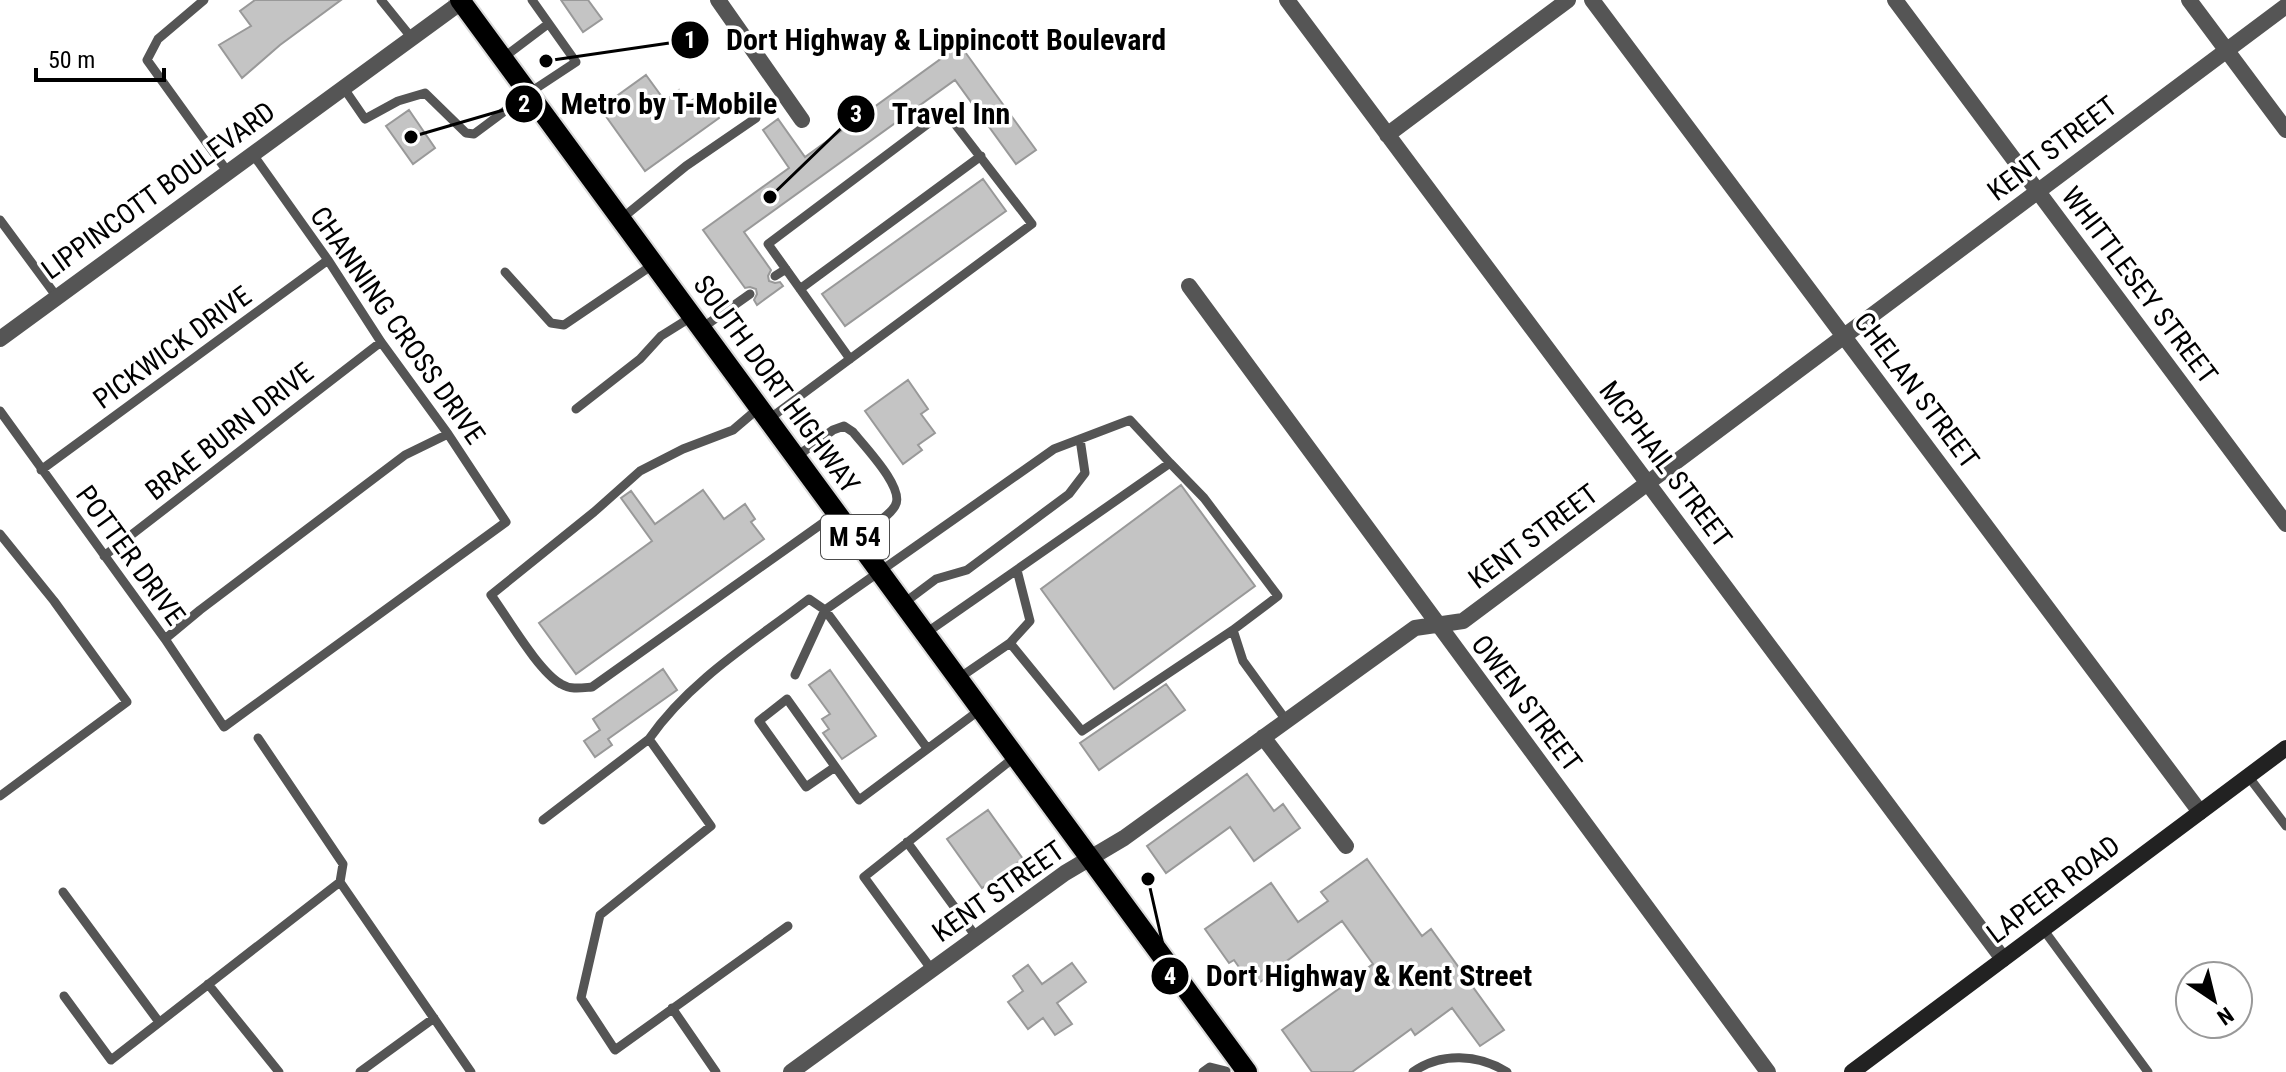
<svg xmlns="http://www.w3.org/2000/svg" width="2286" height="1072" viewBox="0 0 2286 1072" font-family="'Roboto Condensed',sans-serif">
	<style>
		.building { fill: #c4c4c4; stroke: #999; stroke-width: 2 }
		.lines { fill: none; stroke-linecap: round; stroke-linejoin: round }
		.primary-casing { stroke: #dbdbdb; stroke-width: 24 }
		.service { stroke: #555; stroke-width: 9 }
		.minor { stroke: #555; stroke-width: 16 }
		.tertiary { stroke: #555; stroke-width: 16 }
		.secondary { stroke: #222; stroke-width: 16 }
		.primary { stroke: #000; stroke-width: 20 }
		.labels { text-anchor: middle; stroke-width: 7; stroke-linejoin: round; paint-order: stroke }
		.shield { fill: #fff; stroke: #4c4c4c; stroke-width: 2 }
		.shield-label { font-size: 26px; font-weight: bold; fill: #000 }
		.street-label { font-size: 28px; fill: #000; stroke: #fff }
		.leader { fill: none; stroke: #000; stroke-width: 3 }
		.callout-dot { fill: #000; stroke: #fff; stroke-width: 3 }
		.mark-label { font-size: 24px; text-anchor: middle; font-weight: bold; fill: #fff }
		.callout-label { font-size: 30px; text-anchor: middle; font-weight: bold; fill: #000; stroke: #fff; stroke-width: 7; stroke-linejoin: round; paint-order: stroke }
	</style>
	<rect width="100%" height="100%" fill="#fff"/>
	<!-- building -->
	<path class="building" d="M255 0H341L280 45 242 78 219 45 251 26 240 11Z
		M561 0H588L602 19 583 32Z
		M960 45 1036 150 1016 164 955 80 744 232 771 270 768 276 769 281 775 283 780 282 783 286 757 305 754 300 757 294 756 289 750 287 745 288 703 230 789 168 763 130 778 119 805 157Z
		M646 75 665 101 679 90 688 103 701 94 719 118 645 171 600 108Z
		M409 110 435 148 413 164 386 126Z
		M983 179 1006 211 845 326 822 294Z
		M908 380 928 409 921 414 935 433 918 445 922 450 903 464 865 411Z
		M1181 485 1255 586 1114 689 1041 589Z
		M703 490 724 519 745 504 755 519 751 522 764 539 576 674 539 623 652 541 621 498 631 491 655 524Z
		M663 669 677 690 608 739 612 745 595 757 584 741 600 730 593 719Z
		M830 670 876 736 842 759 823 733 829 729 822 719 830 714 809 685Z
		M1166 684 1185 710 1099 770 1080 743Z
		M1247 774 1274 811 1283 804 1300 828 1254 861 1230 827 1166 873 1147 846Z
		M988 810 1023 859 982 888 947 839Z
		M1367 859 1422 936 1431 929 1504 1030 1480 1046 1452 1008 1415 1035 1411 1029 1352 1072H1312L1282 1030 1373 964 1342 921 1277 968 1284 977 1269 988 1263 980 1253 987 1234 960 1229 963 1205 929 1271 883 1298 922 1328 901 1321 892Z
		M1072 963 1086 982 1057 1003 1072 1024 1055 1035 1043 1018 1028 1029 1008 1002 1023 991 1013 976 1028 965 1042 984Z"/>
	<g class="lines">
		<defs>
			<path id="primary" d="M460 0 1247 1072"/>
		</defs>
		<!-- primary casing -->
		<use href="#primary" class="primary-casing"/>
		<!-- service -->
		<path class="service" d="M204 0 158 39 147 60 227 171
			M381 0 411 37
			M503 58 548 24
			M343 87 365 119 398 101 425 93 466 133 474 134 529 93 576 62 532 0
			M621 219 686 166 756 118
			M0 220 57 297
			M505 272 551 323 564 325 654 264
			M775 276 786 269
			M800 289 981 156
			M702 328 750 294
			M760 407 733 430 683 449 640 471 594 512 491 595C508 618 538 671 561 684 571 690 581 688 592 687L837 513
			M576 409 640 359 661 336 693 316
			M0 411 165 639 224 727 506 522 448 434 381 342 328 260 252 153
			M769 419 1032 224 945 111 768 244 850 359
			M796 457 833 430 844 426 853 432C864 446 906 489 895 506 888 518 867 529 856 538
			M41 470 328 260
			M0 534 54 601 127 702 0 796
			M104 556 381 342
			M904 603 936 579 967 570 1069 494 1085 473 1080 439
			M926 633 1170 463 1204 498 1278 596 1233 630 1243 661 1286 720
			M165 639 200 610 405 455 448 434
			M1010 643 1030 621 1017 570
			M795 675 825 610 1054 449 1130 420 1170 463
			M959 678 1010 643 1082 731 1233 630
			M258 738 343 864 340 882
			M835 767 806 787 759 721 787 699 859 800 981 709
			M2248 776 2286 826
			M543 820 649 739
			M907 842 977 938
			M63 892 159 1022
			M788 926 615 1050 581 998 600 915 711 826 649 739C689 681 754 641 809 599L825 610 927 748
			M2043 929 2148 1072
			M932 970 864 877 1016 756
			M208 984 279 1072
			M64 996 111 1060 340 882 471 1072
			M672 1008 716 1072
			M360 1072 434 1018
			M1203 1072 1210 1067 1226 1071
			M1413 1072C1441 1052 1478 1054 1507 1072"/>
		<!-- minor -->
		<path class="minor" d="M718 0 802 120
			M1287 0 2003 959
			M1592 0 2200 812
			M1895 0 2286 524
			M2189 0 2286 130
			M1387 135 1568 0
			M1189 286 1768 1072
			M1263 737 1346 846
			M791 1072 1065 873 1124 838 1415 628 1463 621 2286 6"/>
		<!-- tertiary -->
		<path class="tertiary" d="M0 339 464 0"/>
		<!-- secondary -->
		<path class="secondary" d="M1852 1072 2286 748"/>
		<!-- primary -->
		<use href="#primary" class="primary"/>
	</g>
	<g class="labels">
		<!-- shield labels -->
		<rect class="shield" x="821" y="515" width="68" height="44" rx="6"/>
		<g class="shield-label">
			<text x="855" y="546">M 54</text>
		</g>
		<!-- street labels -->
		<g class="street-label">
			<text transform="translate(2052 148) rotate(-37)" y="10">KENT STREET</text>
			<text transform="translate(158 190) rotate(-36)" y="10">LIPPINCOTT BOULEVARD</text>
			<text transform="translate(2140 285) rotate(53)" y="10">WHITTLESEY STREET</text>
			<text transform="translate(398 325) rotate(55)" y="10">CHANNING CROSS DRIVE</text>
			<text transform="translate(172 347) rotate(-36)" y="10">PICKWICK DRIVE</text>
			<text transform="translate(777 384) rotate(54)" y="10">SOUTH DORT HIGHWAY</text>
			<text transform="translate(1917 390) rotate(53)" y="10">CHELAN STREET</text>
			<text transform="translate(229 431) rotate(-38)" y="10">BRAE BURN DRIVE</text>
			<text transform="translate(1666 464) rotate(53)" y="10">MCPHAIL STREET</text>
			<text transform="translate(1533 536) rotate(-37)" y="10">KENT STREET</text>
			<text transform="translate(131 555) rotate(54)" y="10">POTTER DRIVE</text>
			<text transform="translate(1527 703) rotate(53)" y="10">OWEN STREET</text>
			<text transform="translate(2053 889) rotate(-37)" y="10">LAPEER ROAD</text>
			<text transform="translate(998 891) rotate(-35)" y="10">KENT STREET</text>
		</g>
	</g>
	<!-- callouts -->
	<path class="leader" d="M546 61L690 40M411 137L524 104M770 197L856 114M1148 879L1170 976"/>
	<g class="callout-dot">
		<circle cx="546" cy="61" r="8"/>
		<circle cx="411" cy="137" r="8"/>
		<circle cx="770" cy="197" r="8"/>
		<circle cx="1148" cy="879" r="8"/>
		<circle cx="690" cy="40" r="20"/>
		<circle cx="524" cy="104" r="20"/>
		<circle cx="856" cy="114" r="20"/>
		<circle cx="1170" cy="976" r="20"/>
	</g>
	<g class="mark-label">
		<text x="690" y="48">1</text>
		<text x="524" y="112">2</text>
		<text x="856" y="122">3</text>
		<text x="1170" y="984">4</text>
	</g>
	<g class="callout-label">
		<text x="946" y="50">Dort Highway &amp; Lippincott Boulevard</text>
		<text x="669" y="114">Metro by T-Mobile</text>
		<text x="951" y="124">Travel Inn</text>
		<text x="1369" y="986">Dort Highway &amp; Kent Street</text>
	</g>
	<!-- north arrow -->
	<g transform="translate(2214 1000) rotate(145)"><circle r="38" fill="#ffffff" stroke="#999999" stroke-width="2"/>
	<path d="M0-6L14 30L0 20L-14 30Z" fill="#000000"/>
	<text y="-12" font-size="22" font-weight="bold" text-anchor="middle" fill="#000000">N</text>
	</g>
	<!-- scale -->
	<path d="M36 68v12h128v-12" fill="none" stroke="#000000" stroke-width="4"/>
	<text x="48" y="68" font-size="24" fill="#000000" stroke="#ffffff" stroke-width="6" paint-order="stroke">50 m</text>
</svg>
